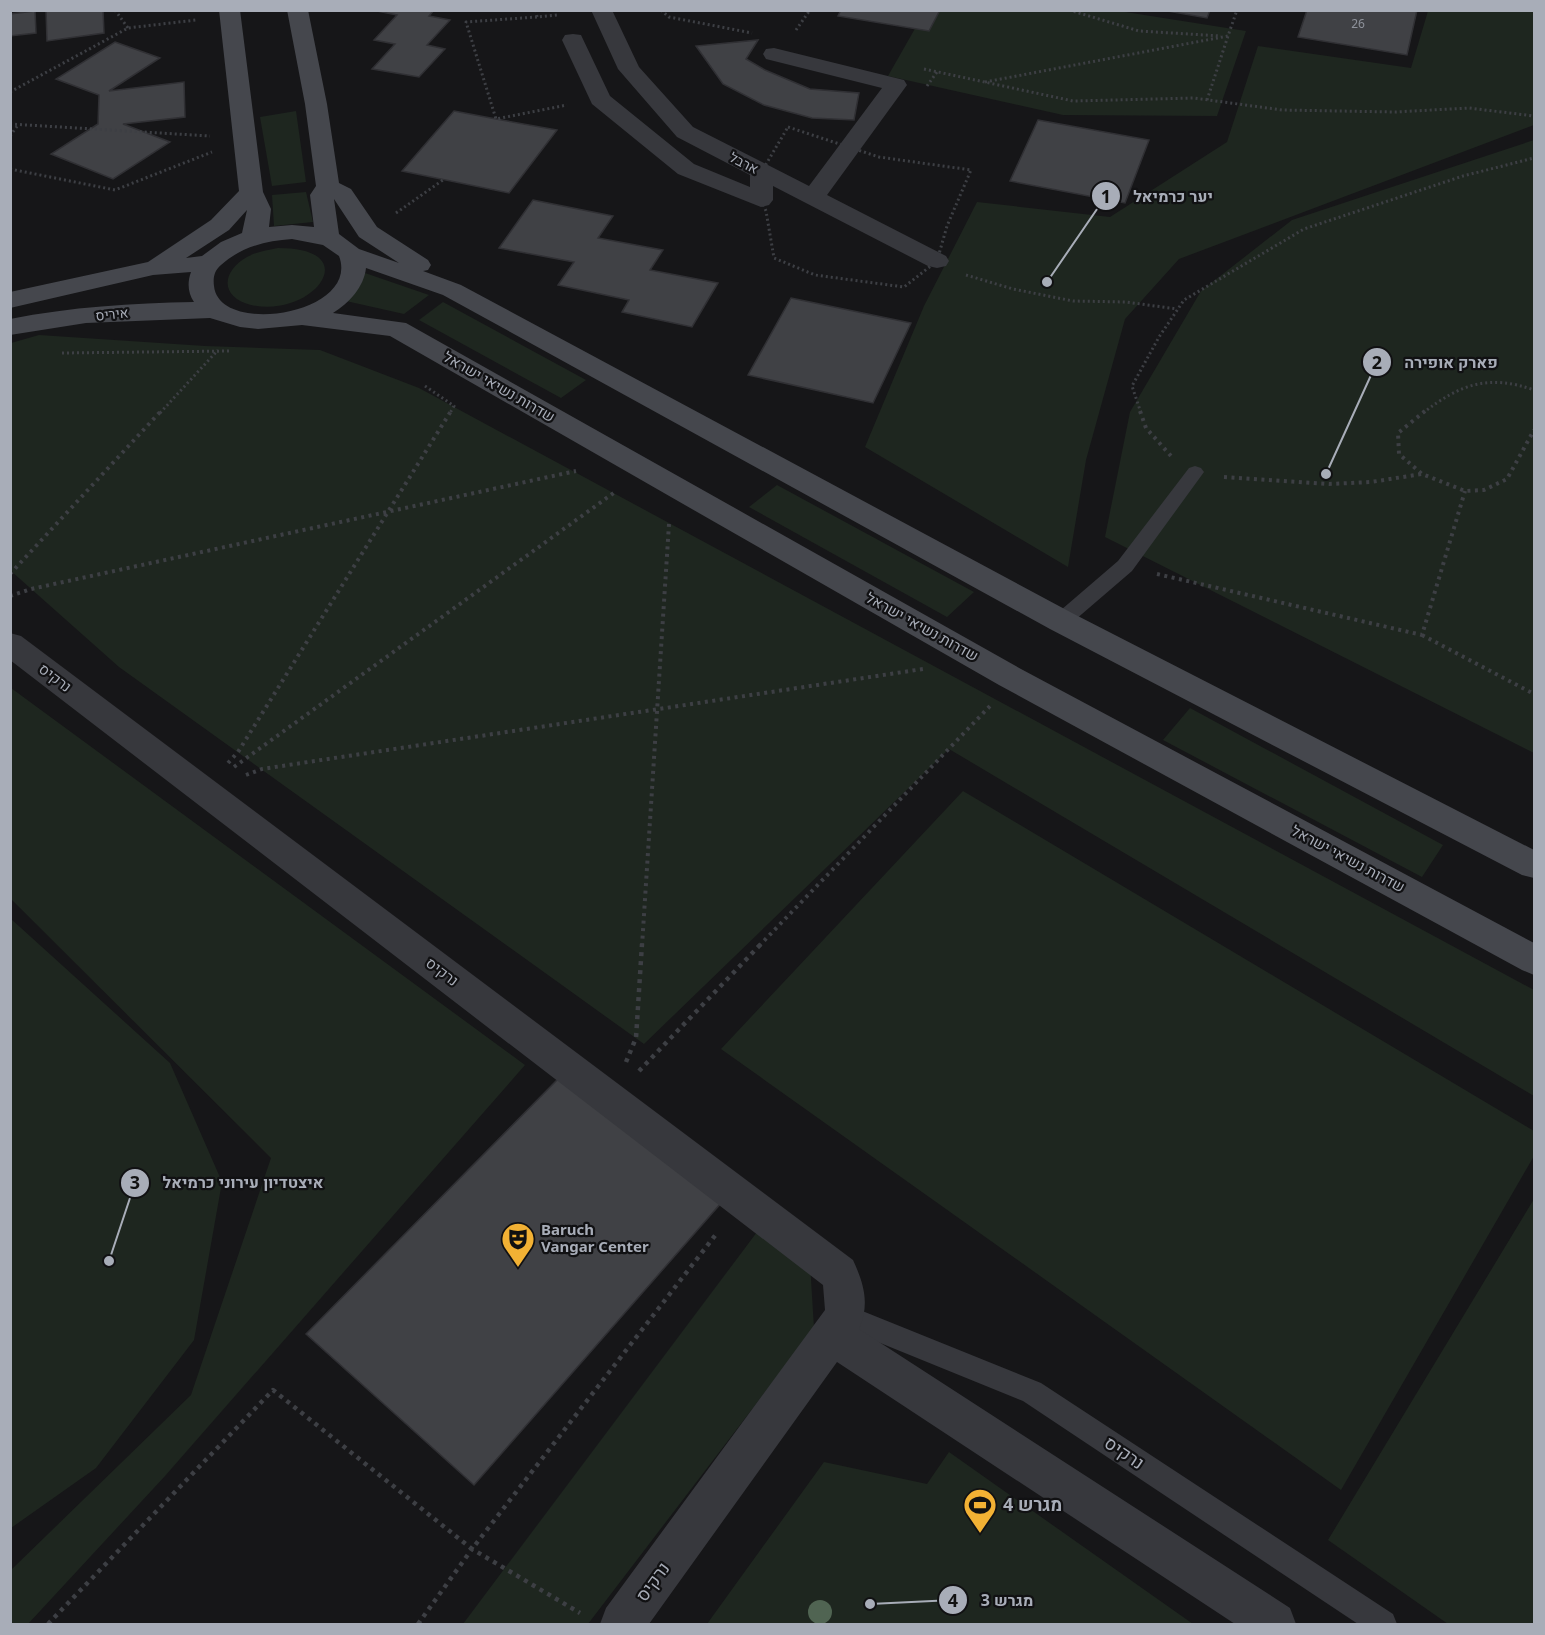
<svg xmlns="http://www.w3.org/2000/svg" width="1545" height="1635" viewBox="0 0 1545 1635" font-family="'Noto Sans',Heebo,sans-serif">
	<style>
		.green { fill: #1e261f }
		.building { fill: #404145; stroke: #303034; stroke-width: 1.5 }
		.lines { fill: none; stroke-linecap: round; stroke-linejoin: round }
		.path-far2 { stroke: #3d3f44; stroke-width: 3; stroke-dasharray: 2 3; stroke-linecap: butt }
		.path-far1 { stroke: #3d3f44; stroke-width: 4; stroke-dasharray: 3 4.5; stroke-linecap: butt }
		.path { stroke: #3d3f44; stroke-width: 4.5; stroke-dasharray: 4 5; stroke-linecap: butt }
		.lane { fill: #37383d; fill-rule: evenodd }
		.street { fill: #37383d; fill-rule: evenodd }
		.secondary { fill: #45474d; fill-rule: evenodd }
		.tree { fill: #506452 }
		.labels { text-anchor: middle; stroke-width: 4.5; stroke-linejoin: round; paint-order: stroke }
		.number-label { font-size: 12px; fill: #8e929b }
		.far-street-label { font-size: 14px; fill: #a8adb8; stroke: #111113 }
		.street-label { font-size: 15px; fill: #a8adb8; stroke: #111113 }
		.poi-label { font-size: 15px; font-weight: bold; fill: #a8adb8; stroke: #111113; text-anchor: start }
		.near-street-label { font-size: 18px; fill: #a8adb8; stroke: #111113 }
		.near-poi-label { font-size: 18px; font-weight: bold; fill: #a8adb8; stroke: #111113; text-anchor: start }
		.leader { fill: none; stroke: #a8adb8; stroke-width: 2 }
		.callout-dot { fill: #a8adb8; stroke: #111113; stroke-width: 2 }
		.mark-label { font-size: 18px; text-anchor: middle; font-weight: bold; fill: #111 }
		.callout-label { font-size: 16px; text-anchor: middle; font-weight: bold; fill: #a8adb8; stroke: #111113; stroke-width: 4.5; stroke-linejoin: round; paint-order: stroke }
	</style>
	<rect width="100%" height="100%" fill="#161618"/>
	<!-- green -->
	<path class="green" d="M925 11H1119L1246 31 1217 116 1063 115 888 76Z
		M1428 11H1534V125L1179 259 1125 319 1086 460 1068 567 865 447 924 306 977 202 1110 217 1227 142 1258 46 1411 68Z
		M296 111 306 182 272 186 260 117Z
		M1534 140V753L1105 537 1130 412 1201 291 1292 220Z
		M306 192 313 222 274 226 272 195Z
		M278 248C367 248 313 319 251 305 220 297 221 272 247 257 256 252 267 250 278 248Z
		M365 273 429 295 404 314 346 301Z
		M443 302 586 380 561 398 419 320Z
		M39 335 205 346 320 350 419 388 1534 990V1096L949 749 644 1044 119 667 11 571V343Z
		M777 485 974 592 947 617 749 507Z
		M11 688 525 1065 165 1476 28 1624H11V1570L191 1395 271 1158 11 899Z
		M1190 708 1443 845 1422 877 1163 740Z
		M963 791 1534 1131V1156L1341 1490 721 1049Z
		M10 918 170 1063 222 1182 194 1340 96 1468 11 1528Z
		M1534 1199V1624H1448L1328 1540Z
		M766 1220 810 1263 814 1328 588 1624H463Z
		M949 1452 1193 1624H707L824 1462 927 1484Z"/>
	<!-- building -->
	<path class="building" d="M46 10H103L104 33 47 41Z
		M434 10 429 16 450 20 427 45 445 49 419 77 372 69 395 44 374 40 397 15 372 10Z
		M841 10H940L929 31 838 16Z
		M1162 10H1210L1207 18Z
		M1307 10H1417L1407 55 1298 37Z
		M35 11 36 33 10 36V14Z
		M758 40 746 59 765 70 810 89 859 93 854 120 812 118 764 105 723 84 696 46Z
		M115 42 160 58 109 91 184 82 185 117 123 124 170 142 113 179 51 154 98 124 99 95 56 79Z
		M454 111 496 119 557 130 509 193 402 171Z
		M1038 120 1149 140 1125 203 1010 181Z
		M533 200 613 216 598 238 663 250 650 270 718 283 692 327 622 312 629 300 558 285 574 262 499 248Z
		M791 298 911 323 873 403 748 375Z
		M558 1079 722 1202 474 1485 306 1334Z"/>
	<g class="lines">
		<!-- path-far2 -->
		<path class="path-far2" d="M115 10 128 28
			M536 10 537 17 557 15
			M661 10 669 17 752 33
			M1069 10 1139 31 1221 36
			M537 17 466 22 496 119 567 105
			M796 30 810 10
			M924 69 1073 101 1194 98 1282 110 1395 112 1469 108 1534 116
			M985 82 1228 36 1237 10
			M927 86 937 72
			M10 92 128 28 196 20
			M1207 100 1228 36
			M10 124 210 136
			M788 127 879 157 971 170 947 226 937 261 904 287 815 275 774 258 766 211 756 187 762 171Z
			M10 136 18 125
			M10 169 115 190 212 152
			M396 213 443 180
			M966 275 1013 289 1073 301 1126 302 1177 309
			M62 353 232 351
			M425 386 454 406 450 413
			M160 413 218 350
			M1141 413 1132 386 1159 337 1184 300 1304 229 1463 176 1534 158
			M1423 413C1460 384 1489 374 1534 390"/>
		<!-- path-far1 -->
		<path class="path-far1" d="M1140 411 1146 428 1171 456
			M1425 411 1398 433 1399 454 1422 474 1465 491 1484 490 1507 479 1534 430
			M1224 477 1329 484 1371 482 1422 474
			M10 574 161 411
			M1157 574 1422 635 1465 491
			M10 596 31 589 576 471
			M1422 635 1534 694
			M228 763 238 752 451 411
			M234 767 615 492
			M246 775 262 769 923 669
			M642 946 669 524
			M759 946 990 706"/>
		<!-- path -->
		<path class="path" d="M626 1062 636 1038 642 944
			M639 1071 761 944
			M48 1624 273 1390 472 1549 717 1233
			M418 1624 472 1549 580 1613"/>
		<!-- lane -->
		<path class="lane" d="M1195 466 1201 468 1204 472 1132 571 1068 626 1061 628 1054 626 1051 621 1054 616 1118 561 1189 468Z
			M845 1304 1041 1383 1393 1614 1397 1624H1358L1023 1401 836 1325 832 1316 836 1307Z"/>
		<!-- street -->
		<path class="street" d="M591 10H612L639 67 693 127 809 186 882 88 766 59 763 54 766 49 774 48 904 80 907 85 827 195 946 256 949 261 946 266 937 268 928 266 773 186V200L769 205 761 207 678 174 592 104 562 40 565 35 573 34 581 35 610 96 694 164 750 187V175L677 137 618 69Z
			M10 633 21 636 853 1260C864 1284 870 1304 859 1329L1290 1608 1296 1624H1235L837 1362 649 1624H600L606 1608 825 1310 823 1285 10 660Z"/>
		<!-- secondary -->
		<path class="secondary" d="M219 10H240L263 192 271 209 269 227 292 225 314 227 310 195 316 186 305 104 287 10H308L327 104 339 183 351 189 377 227 428 260 431 265 428 270 423 271 461 285 1072 613 1534 850V878L1522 875 1050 629 443 295 366 268C364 287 349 303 333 313L406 323 1021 669 1534 943V975L1522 970 999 685 390 336 302 325 258 329 240 327 210 318 86 323 10 335V319C71 307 132 303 194 302 188 293 187 283 191 272L153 275 10 308V292L148 262 211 220 239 191ZM334 199 359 237 399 263 359 249 339 234ZM247 210 242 233 221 242 202 256 186 258 229 230ZM292 239 323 245 339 256C361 314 219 337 214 286 213 278 214 271 221 265 241 247 265 241 292 239Z"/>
	</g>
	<!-- trees -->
	<circle class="tree" cx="820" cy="1612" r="12"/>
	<!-- icons -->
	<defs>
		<symbol id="theatre-pin" viewBox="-11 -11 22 30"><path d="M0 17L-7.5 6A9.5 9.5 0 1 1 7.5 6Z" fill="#f2b134" stroke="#111113"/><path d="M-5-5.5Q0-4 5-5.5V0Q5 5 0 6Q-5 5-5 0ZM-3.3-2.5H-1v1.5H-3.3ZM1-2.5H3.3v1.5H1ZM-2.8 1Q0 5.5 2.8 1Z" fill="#111"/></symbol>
		<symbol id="stadium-pin" viewBox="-11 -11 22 30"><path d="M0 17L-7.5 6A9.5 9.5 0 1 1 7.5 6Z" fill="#f2b134" stroke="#111113"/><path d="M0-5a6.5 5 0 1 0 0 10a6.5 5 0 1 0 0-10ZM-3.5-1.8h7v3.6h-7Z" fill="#111"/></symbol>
	</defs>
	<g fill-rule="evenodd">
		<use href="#theatre-pin" x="499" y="1220" width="38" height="52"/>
		<use href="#stadium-pin" x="961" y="1486" width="38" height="52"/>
	</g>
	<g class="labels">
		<!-- number labels -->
		<g class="number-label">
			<text x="1358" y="28">26</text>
		</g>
		<!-- far-street labels -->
		<g class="far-street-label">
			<text transform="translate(744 163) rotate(27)" y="5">ארבל</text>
			<text transform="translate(112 314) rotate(-6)" y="5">איריס</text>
		</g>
		<!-- street labels -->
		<g class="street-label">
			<text transform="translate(499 387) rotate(30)" y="5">שדרות נשיאי ישראל</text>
			<text transform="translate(922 627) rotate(29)" y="5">שדרות נשיאי ישראל</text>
			<text transform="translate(55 678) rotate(37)" y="5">נרקיס</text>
			<text transform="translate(1348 859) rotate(28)" y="5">שדרות נשיאי ישראל</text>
			<text transform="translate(442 972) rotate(37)" y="5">נרקיס</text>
		</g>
		<!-- poi labels -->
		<g class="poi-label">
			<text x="541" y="1235">Baruch<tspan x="541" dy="17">Vangar Center</tspan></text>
		</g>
		<!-- near-street labels -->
		<g class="near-street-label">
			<text transform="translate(1124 1453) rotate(34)" y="6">נרקיס</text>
			<text transform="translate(653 1582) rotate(-54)" y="6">נרקיס</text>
		</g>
		<!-- near-poi labels -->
		<g class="near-poi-label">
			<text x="1003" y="1511">מגרש 4</text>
		</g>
	</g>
	<!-- callouts -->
	<path class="leader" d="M1047 282L1106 196M1326 474L1377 362M109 1261L135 1183M870 1604L953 1600"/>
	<g class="callout-dot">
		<circle cx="1047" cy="282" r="6"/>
		<circle cx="1326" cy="474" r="6"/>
		<circle cx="109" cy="1261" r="6"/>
		<circle cx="870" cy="1604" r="6"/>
		<circle cx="1106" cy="196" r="15"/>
		<circle cx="1377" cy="362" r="15"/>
		<circle cx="135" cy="1183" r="15"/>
		<circle cx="953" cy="1600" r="15"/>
	</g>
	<g class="mark-label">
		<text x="1106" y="203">1</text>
		<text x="1377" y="369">2</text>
		<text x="135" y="1189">3</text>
		<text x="953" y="1607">4</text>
	</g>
	<g class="callout-label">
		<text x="1173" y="202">יער כרמיאל</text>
		<text x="1451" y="368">פארק אופירה</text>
		<text x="243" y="1188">איצטדיון עירוני כרמיאל</text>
		<text x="1007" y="1606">מגרש 3</text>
	</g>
	<!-- border -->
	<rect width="1545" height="1635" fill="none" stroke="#a8adb8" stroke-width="24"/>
</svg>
